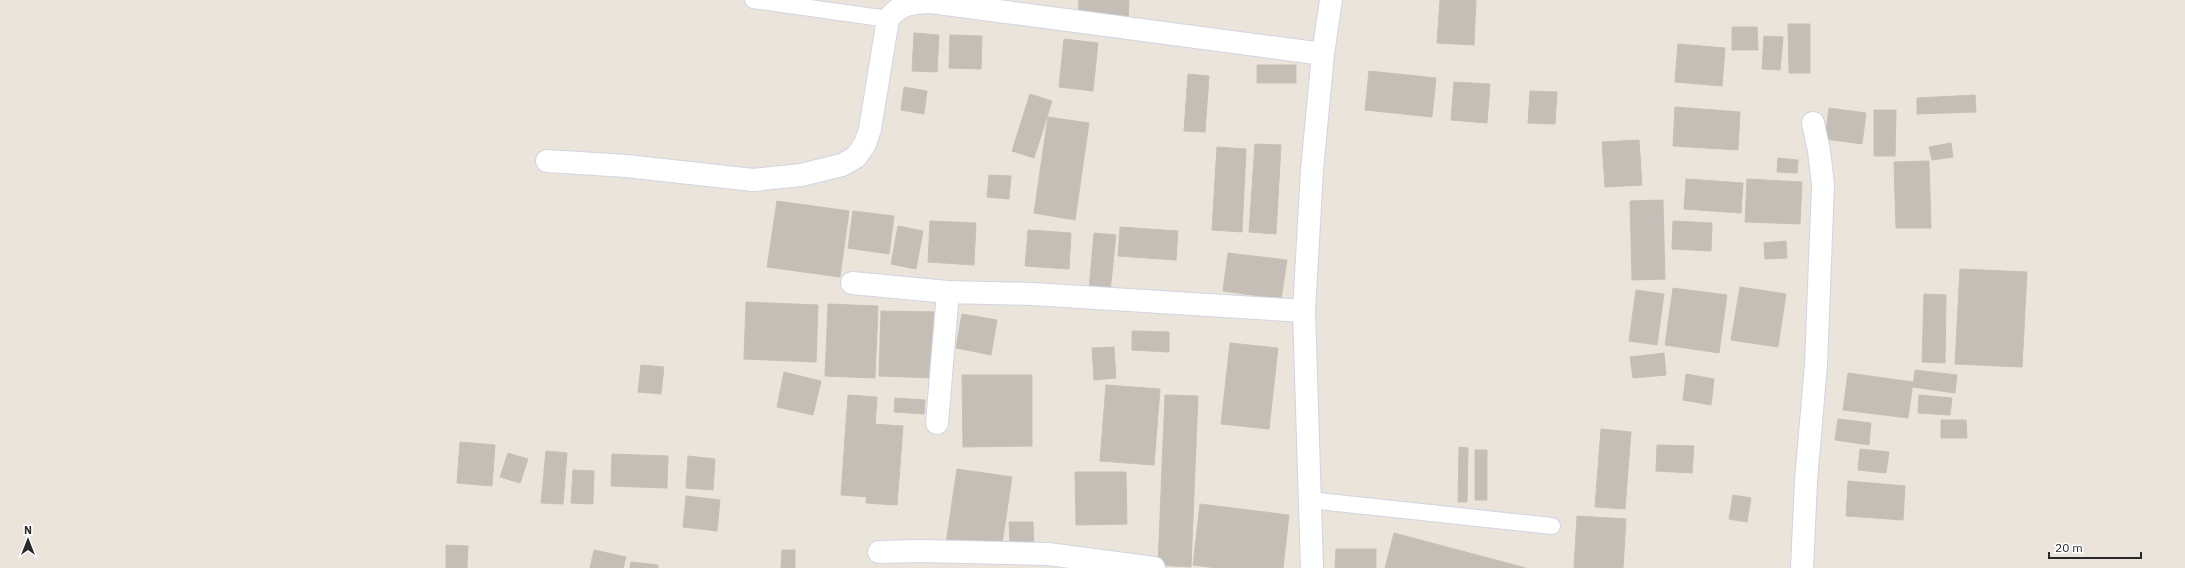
<svg xmlns="http://www.w3.org/2000/svg" width="2185" height="568" viewBox="0 0 2185 568" font-family="'IBM Plex Sans',sans-serif">
	<style>
		.building { fill: #c4beb7; stroke: #c7c0b5 }
		.lines { fill: none; stroke-linecap: round; stroke-linejoin: round }
		.service-casing { stroke: #d1d4e2; stroke-width: 18 }
		.minor-casing { stroke: #d1d4e2; stroke-width: 24 }
		.service { stroke: #fff; stroke-width: 16 }
		.minor { stroke: #fff; stroke-width: 22 }
	</style>
	<rect width="100%" height="100%" fill="#ebe4db"/>
	<!-- building -->
	<path class="building" d="M1079 0H1129L1128 23 1078 20Z
		M1440 0H1476L1474 45 1437 43Z
		M1788 24H1810V73H1789Z
		M1732 27H1757L1758 50H1732Z
		M914 33 939 35 937 72 912 71Z
		M950 35 982 36 981 69 949 68Z
		M1764 36 1783 37 1780 70 1762 69Z
		M1064 39 1098 43 1093 91 1059 87Z
		M1678 44 1725 48 1722 86 1675 82Z
		M1257 65H1296V83H1257Z
		M1369 71 1436 78 1432 117 1365 110Z
		M1188 74 1209 76 1205 132 1184 131Z
		M1454 82 1490 84 1487 123 1451 120Z
		M904 87 927 91 924 114 901 110Z
		M1530 91 1557 92 1555 124 1528 123Z
		M1030 94 1052 101 1034 158 1012 151Z
		M1975 95 1976 112 1917 114V98Z
		M1675 107 1740 112 1738 150 1673 146Z
		M1829 108 1866 113 1862 144 1825 139Z
		M1874 110H1896L1895 156H1874Z
		M1048 117 1089 123 1075 220 1034 213Z
		M1639 140 1642 185 1605 187 1602 142Z
		M1951 143 1953 157 1932 160 1929 147Z
		M1255 144 1281 145 1276 234 1249 232Z
		M1217 147 1246 149 1242 232 1212 230Z
		M1778 158 1798 160 1797 173 1777 172Z
		M1929 161 1931 228H1896L1894 162Z
		M989 175 1011 176 1009 199 987 197Z
		M1686 179 1743 183 1741 213 1684 209Z
		M1747 179 1802 182 1800 224 1745 222Z
		M1663 200 1665 279 1632 280 1630 201Z
		M777 201 849 211 840 277 767 267Z
		M853 211 894 216 889 254 848 248Z
		M930 221 976 223 974 265 928 262Z
		M1673 221 1712 223 1711 251 1672 249Z
		M898 226 923 231 916 269 891 264Z
		M1120 227 1178 231 1176 260 1118 256Z
		M1028 230 1071 233 1069 269 1025 266Z
		M1094 233 1116 235 1110 292 1089 290Z
		M1786 241 1787 258 1765 259 1764 243Z
		M1228 253 1287 260 1281 299 1223 291Z
		M1960 269 2027 272 2022 367 1955 364Z
		M1740 287 1786 294 1778 347 1731 340Z
		M1673 288 1727 295 1719 353 1665 345Z
		M1636 290 1664 294 1657 345 1629 341Z
		M1924 294 1946 295 1945 363 1922 362Z
		M746 302 818 305 816 362 744 359Z
		M828 304 878 306 875 378 825 376Z
		M881 311 937 312 936 378 879 376Z
		M962 314 997 320 991 355 956 348Z
		M1132 331 1169 332V352L1132 350Z
		M1230 343 1278 348 1269 429 1221 424Z
		M1114 347 1116 378 1094 380 1092 348Z
		M1664 353 1666 375 1633 378 1630 357Z
		M641 365 664 367 661 394 638 392Z
		M1915 370 1957 375 1955 393 1913 387Z
		M784 372 821 381 813 415 777 407Z
		M1848 373 1913 382 1908 418 1843 410Z
		M1686 374 1714 379 1711 405 1683 400Z
		M962 375H1032V446L963 447Z
		M1106 385 1160 389 1154 465 1100 461Z
		M848 395 877 397 870 497 841 495Z
		M1165 395 1198 396 1191 567 1158 565Z
		M1919 395 1952 398 1950 415 1918 413Z
		M895 398 925 400 924 414 894 412Z
		M1838 419 1871 423 1869 445 1835 440Z
		M1941 420H1966L1967 438H1941Z
		M873 424 903 426 897 505 866 503Z
		M1601 429 1631 432 1625 509 1595 507Z
		M460 442 495 445 492 486 457 483Z
		M1657 445 1694 446 1692 473 1656 471Z
		M1459 447 1468 448 1467 502H1458Z
		M1860 449 1889 452 1886 473 1858 470Z
		M1475 450H1487V500H1475Z
		M546 451 567 453 563 504 541 503Z
		M508 453 528 459 520 483 500 477Z
		M612 454 668 456 667 488 611 486Z
		M688 456 715 459 713 490 686 488Z
		M957 469 1012 477 1001 551 946 543Z
		M573 470 594 471 593 504 571 503Z
		M1075 472H1126L1127 524 1076 525Z
		M1848 481 1905 486 1903 520 1846 516Z
		M1733 495 1751 498 1747 522 1729 519Z
		M686 496 720 500 717 531 683 527Z
		M1200 504 1289 515 1283 568H1217L1193 565Z
		M1577 516 1626 519 1623 568H1574Z
		M1009 522H1033L1034 546 1010 547Z
		M1394 533 1526 568H1385Z
		M446 545 468 546 467 568H446Z
		M1336 549H1376V568H1335Z
		M594 550 626 557 623 568H590Z
		M782 550H795V568H781Z
		M631 562 658 565V568H630Z"/>
	<g class="lines">
		<defs>
			<path id="service" d="M753 0 888 19
				M1309 500 1552 526"/>
			<path id="minor" d="M547 161 626 166 753 180 801 175 842 165 856 157 865 144 870 129 888 19C901 3 911 3 931 2L1323 54
				M852 283 948 292 1033 294 1304 311
				M937 423 948 292
				M879 552 920 551 1048 554 1154 568
				M1312 568 1304 311 1312 170 1323 54 1331 0
				M1802 568 1806 481 1816 364 1823 185 1819 151 1813 123"/>
		</defs>
		<!-- service casing -->
		<use href="#service" class="service-casing"/>
		<!-- minor casing -->
		<use href="#minor" class="minor-casing"/>
		<!-- service -->
		<use href="#service" class="service"/>
		<!-- minor -->
		<use href="#minor" class="minor"/>
	</g>
	<!-- north arrow -->
	<g transform="translate(28 540)" stroke="#ffffff" stroke-width="3" paint-order="stroke">
	<path d="M0-3L7 15L0 10L-7 15Z" fill="#292929"/>
	<text y="-6" font-size="11" font-weight="bold" text-anchor="middle" fill="#292929">N</text>
	</g>
	<!-- scale -->
	<path d="M2049 552v6h92v-6" fill="none" stroke="#292929" stroke-width="2"/>
	<text x="2055" y="552" font-size="12" fill="#292929" stroke="#ffffff" stroke-width="3" paint-order="stroke">20 m</text>
</svg>
